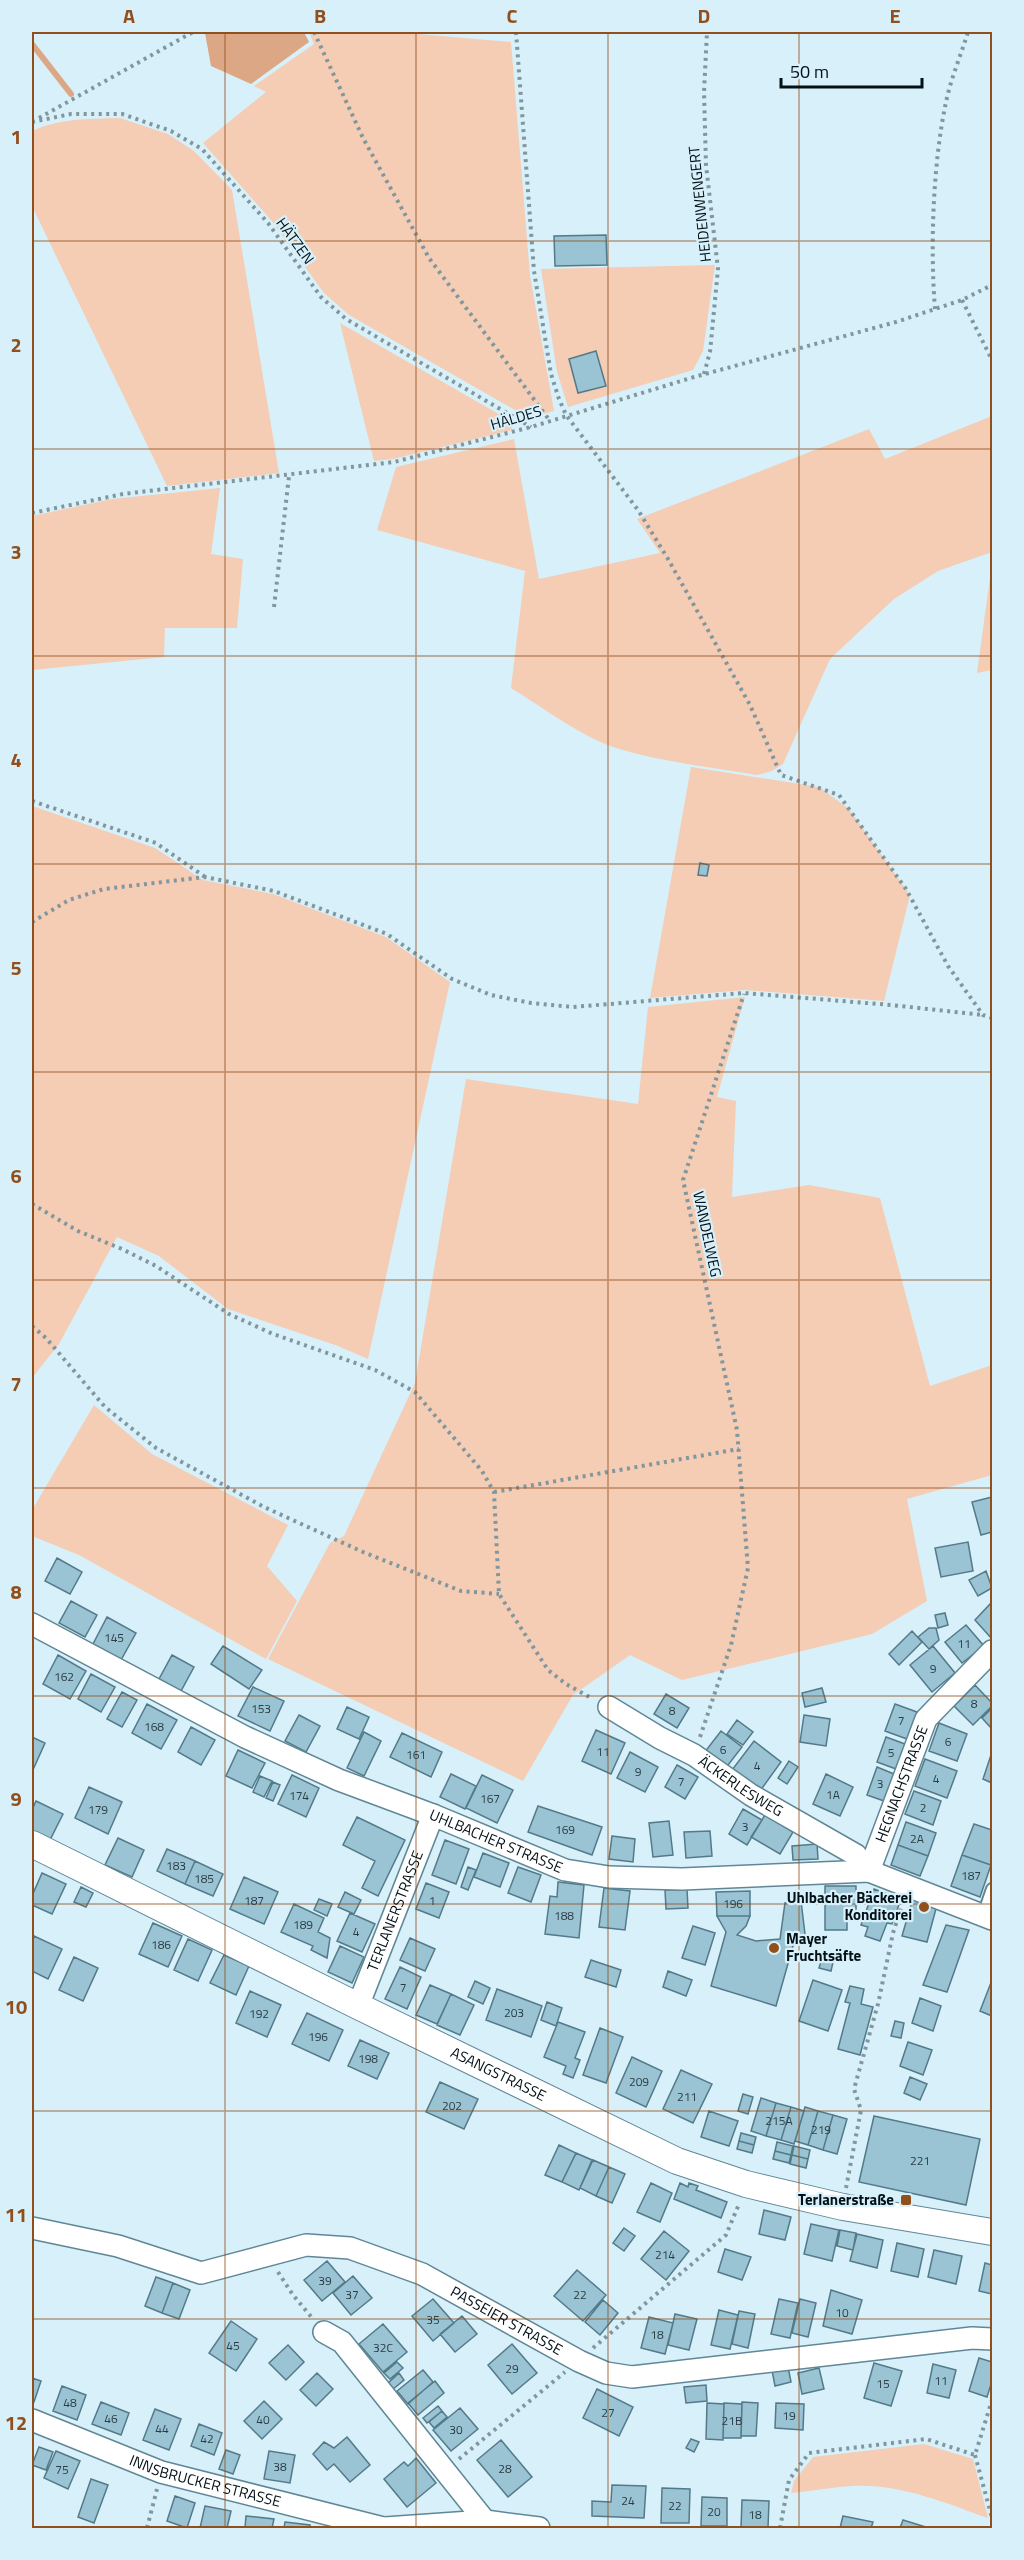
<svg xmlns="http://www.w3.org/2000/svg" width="1024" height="2560" viewBox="0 0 1024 2560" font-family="'Titillium Web',sans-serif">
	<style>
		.green { fill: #f4cdb4 }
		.water { fill: #dca785 }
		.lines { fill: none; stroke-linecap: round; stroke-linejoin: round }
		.stream { stroke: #dca785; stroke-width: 6 }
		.building { fill: #9ac3d3; stroke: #537a89; stroke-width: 1.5 }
		.service-casing { stroke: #608796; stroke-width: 14 }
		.minor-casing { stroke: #608796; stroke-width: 24 }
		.tertiary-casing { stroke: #608796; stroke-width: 28 }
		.path { stroke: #82969e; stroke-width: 4; stroke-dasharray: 3 4.5; stroke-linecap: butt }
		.service { stroke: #fff; stroke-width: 10 }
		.minor { stroke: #fff; stroke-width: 21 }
		.tertiary { stroke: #fff; stroke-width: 26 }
		.grid { fill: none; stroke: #914f1c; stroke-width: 1.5; stroke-opacity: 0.55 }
		.poi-dot { fill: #914f1c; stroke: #d7f0fa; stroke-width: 2 }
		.labels { text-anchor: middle; stroke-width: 4.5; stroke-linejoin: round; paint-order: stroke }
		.number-label { font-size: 12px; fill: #293d45 }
		.street-label { font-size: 15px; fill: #031016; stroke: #d7f0fa }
		.poi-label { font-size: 15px; font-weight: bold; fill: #031016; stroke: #d7f0fa; text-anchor: end }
		.neatline { fill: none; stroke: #914f1c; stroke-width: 2 }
		.grid-label { font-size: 20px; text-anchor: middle; font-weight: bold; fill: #914f1c }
	</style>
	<rect width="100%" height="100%" fill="#d7f0fa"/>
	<!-- green -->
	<path class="green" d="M309 32H395L511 42 530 276 554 411 529 418 349 315 324 293 271 220 203 143 266 92 254 86 314 44Z
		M120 118 168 134 194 151 232 190 279 473 167 486 32 206V131C60 118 89 119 120 118Z
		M715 265 703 351 693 370 568 407 557 372 541 269Z
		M340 323 511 421 512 430 393 459 374 461Z
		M992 416V552L938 571 894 599 830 659 783 764 772 771 757 775C710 767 662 762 616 748 582 737 542 707 511 688L525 571 377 530 396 467 514 439 539 579 660 553 637 519 869 429 885 459Z
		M220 488 211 554 243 559 237 628H165L164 657 32 670V516L112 499Z
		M992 563V670L977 673Z
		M691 767 819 787 849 809 910 895 884 1001 745 990 650 998Z
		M32 806 155 848 203 880 273 894 386 937 450 982 368 1359 338 1346 228 1309 159 1256 117 1237 59 1344 32 1378Z
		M745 997 717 1097 736 1101 732 1197 809 1185 880 1198 930 1386 992 1365V1475L907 1499 927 1601 872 1634 682 1680 630 1655 573 1695 523 1781 268 1659 330 1543 344 1536 415 1383 466 1079 638 1104 648 1007Z
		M94 1405 152 1454 288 1525 267 1566 297 1601 266 1659 79 1555 32 1536V1510Z
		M924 2444 973 2459 988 2518C946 2503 898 2483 852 2486 832 2487 812 2491 791 2493L794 2481 813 2457Z"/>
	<!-- water -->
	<path class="water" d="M207 32H304L309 42 251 84 211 66 205 33Z"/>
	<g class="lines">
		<!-- stream -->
		<path class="stream" d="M32 44 71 94"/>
	</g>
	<!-- building -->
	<path class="building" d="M606 235 607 265 555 266 554 236Z
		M596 351 606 386 578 393 569 359Z
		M700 863 709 865 707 876 698 875Z
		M992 1497V1532L981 1535 972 1502Z
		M968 1542 973 1571 941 1577 935 1548Z
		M57 1558 82 1572 70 1594 45 1581Z
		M986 1571 992 1588 978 1596 969 1580Z
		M71 1601 97 1615 85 1637 59 1623Z
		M992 1602V1639L975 1620Z
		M945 1613 948 1625 938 1628 935 1615Z
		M107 1617 136 1633 121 1660 93 1644Z
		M966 1625 984 1646 962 1663 945 1642Z
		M929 1628H936L939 1640 929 1649 918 1637Z
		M912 1631 922 1642 899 1665 889 1654Z
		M223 1646 262 1670 249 1689 211 1664Z
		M933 1646 955 1673 932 1692 910 1665Z
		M58 1655 86 1671 70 1699 43 1684Z
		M172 1655 194 1667 181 1691 159 1679Z
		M91 1674 115 1687 101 1712 78 1699Z
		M975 1685 992 1703V1706L973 1725 954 1706Z
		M253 1687 284 1701 270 1731 238 1716Z
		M822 1688 826 1702 805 1707 802 1693Z
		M122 1692 137 1700 122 1727 107 1719Z
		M666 1694 689 1708 677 1728 654 1714Z
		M147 1704 177 1720 161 1749 132 1733Z
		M895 1704 917 1712 907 1739 885 1731Z
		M347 1707 369 1717 359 1739 337 1729Z
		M992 1708V1729L982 1718Z
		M299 1715 320 1726 306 1752 285 1741Z
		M804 1715 830 1719 826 1746 800 1742Z
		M737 1720 753 1732 743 1745 727 1734Z
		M939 1723 967 1734 957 1761 929 1751Z
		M191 1727 215 1740 201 1765 178 1752Z
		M596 1730 625 1743 611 1774 582 1761Z
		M721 1731 742 1747 725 1769 704 1753Z
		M364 1732 381 1741 364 1776 347 1768Z
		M402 1733 442 1752 431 1777 390 1757Z
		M32 1737 45 1743 32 1772Z
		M886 1737 905 1744 896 1769 877 1762Z
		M754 1741 781 1762 760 1791 732 1770Z
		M238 1750 265 1763 252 1788 226 1776Z
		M630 1752 658 1767 645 1792 617 1778Z
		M992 1752V1783L983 1779Z
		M925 1759 957 1771 947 1798 915 1786Z
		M789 1761 798 1767 787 1784 778 1778Z
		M677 1765 698 1777 685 1799 665 1787Z
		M877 1767 894 1774 884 1801 867 1795Z
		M451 1774 476 1786 465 1809 440 1797Z
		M826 1774 853 1787 840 1816 813 1804Z
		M292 1775 319 1788 306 1817 278 1804Z
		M482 1775 513 1790 497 1823 466 1808Z
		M260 1776 272 1781 264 1797 253 1792Z
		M273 1782 280 1785 273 1801 266 1798Z
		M89 1787 122 1802 108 1834 75 1818Z
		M914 1791 941 1801 933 1825 905 1814Z
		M36 1801 63 1814 50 1840 32 1831V1810Z
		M538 1806 602 1827 592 1855 528 1832Z
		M743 1809 762 1820 747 1845 729 1834Z
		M765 1815 793 1832 780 1854 751 1837Z
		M357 1817 405 1840 378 1896 362 1888 375 1861 343 1845Z
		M669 1821 673 1855 653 1857 649 1823Z
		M906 1822 936 1833 928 1856 898 1845Z
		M974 1824 992 1830 991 1865 962 1855Z
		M710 1831 712 1856 686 1858 684 1832Z
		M612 1836 635 1839 633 1862 609 1859Z
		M118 1838 144 1850 132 1877 105 1865Z
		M445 1840 469 1849 456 1884 432 1875Z
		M817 1844 818 1859 793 1860 792 1846Z
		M898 1845 928 1856 920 1876 891 1865Z
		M167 1849 195 1861 185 1884 157 1871Z
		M483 1853 509 1863 500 1887 474 1877Z
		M962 1855 991 1865 980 1897 951 1886Z
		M195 1861 223 1874 213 1896 185 1884Z
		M468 1867 476 1870 468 1890 461 1887Z
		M518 1867 541 1875 531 1902 508 1893Z
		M42 1873 66 1884 52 1914 32 1905V1896Z
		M244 1877 278 1892 264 1924 230 1909Z
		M558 1882 584 1885 579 1938 545 1934 550 1896 557 1897Z
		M426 1883 449 1892 439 1918 416 1909Z
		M825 1886H856V1918H847V1930H825Z
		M81 1887 93 1893 86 1907 74 1902Z
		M604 1888 630 1891 625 1930 599 1927Z
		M687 1889 688 1908 666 1909 665 1890Z
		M874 1889 901 1899 892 1924 887 1923 880 1941 865 1936 868 1927 861 1925Z
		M750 1891V1916H717L716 1892Z
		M345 1892 361 1900 354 1914 338 1907Z
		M913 1898 937 1905 927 1942 902 1936Z
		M319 1899 332 1904 327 1916 314 1910Z
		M801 1901 805 1934 793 1946 776 2006 711 1986 726 1932 717 1916H750L746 1926 737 1935 756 1941 780 1939 785 1903Z
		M294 1904 324 1918 318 1932 330 1938 327 1958 311 1950 313 1946 281 1932Z
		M350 1913 375 1924 362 1952 337 1941Z
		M153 1923 182 1936 168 1967 139 1954Z
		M946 1925 969 1930 947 1992 923 1985Z
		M693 1926 715 1933 705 1965 682 1958Z
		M34 1936 62 1949 48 1979 32 1971V1943Z
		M410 1938 435 1949 425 1971 400 1960Z
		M188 1939 212 1950 198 1981 174 1970Z
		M340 1946 364 1957 352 1983 328 1972Z
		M224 1955 249 1966 236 1995 210 1983Z
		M823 1955 834 1958 831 1971 819 1968Z
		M74 1957 98 1968 83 2001 59 1990Z
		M591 1960 621 1970 616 1987 585 1977Z
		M400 1967 421 1977 407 2009 385 1999Z
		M668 1971 692 1980 686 1996 663 1987Z
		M813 1980 842 1990 828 2031 799 2021Z
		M992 1980V2016L980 2011Z
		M475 1981 490 1988 483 2004 468 1997Z
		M430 1985 451 1994 437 2024 416 2015Z
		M850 1986 864 1989 861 2004 873 2007 860 2055 838 2049 850 2003 845 2002Z
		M497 1989 542 2006 531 2037 486 2020Z
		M250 1991 281 2005 267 2037 236 2023Z
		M451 1994 474 2005 460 2035 437 2025Z
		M920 1998 941 2006 933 2031 912 2023Z
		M547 2002 562 2008 556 2026 541 2020Z
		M307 2013 343 2030 329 2061 292 2044Z
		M895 2021 904 2023 901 2038 891 2036Z
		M558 2022 585 2032 575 2058 580 2060 573 2078 563 2074 566 2066 544 2057Z
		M600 2028 623 2037 606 2083 583 2075Z
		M360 2040 389 2053 377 2079 348 2066Z
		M908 2042 932 2050 923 2075 900 2066Z
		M632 2057 662 2071 646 2107 616 2093Z
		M681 2070 712 2084 693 2123 663 2109Z
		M910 2077 927 2084 920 2100 904 2093Z
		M440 2082 478 2099 464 2129 426 2112Z
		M743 2094 753 2097 748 2114 738 2111Z
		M761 2098 776 2103 766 2136 751 2131Z
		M776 2103 791 2107 781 2140 766 2136Z
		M791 2107 804 2111 794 2144 781 2140Z
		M805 2107 818 2111 808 2145 795 2141Z
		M709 2111 738 2121 729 2146 701 2137Z
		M818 2111 833 2115 823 2150 808 2145Z
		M833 2115 847 2119 837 2154 823 2150Z
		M874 2116 980 2139 966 2205 859 2182Z
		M741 2133 756 2137 754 2145 739 2141Z
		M739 2141 754 2145 752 2153 737 2149Z
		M777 2142 793 2146 791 2155 775 2151Z
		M559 2145 576 2153 562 2182 545 2175Z
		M794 2146 810 2150 808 2159 792 2155Z
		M775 2151 791 2155 789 2163 773 2159Z
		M576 2153 592 2160 579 2190 562 2182Z
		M792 2155 808 2159 806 2168 790 2164Z
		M593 2160 609 2167 596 2196 580 2188Z
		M609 2167 625 2174 612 2203 596 2196Z
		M651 2183 672 2193 660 2222 637 2212Z
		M680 2183 688 2187 689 2183 698 2186 696 2190 727 2202 721 2218 674 2199Z
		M764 2210 791 2217 785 2240 759 2234Z
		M811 2224 839 2230 832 2261 804 2254Z
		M624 2228 635 2236 624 2251 613 2243Z
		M840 2230 856 2233 853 2250 837 2246Z
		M664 2231 689 2251 666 2280 641 2259Z
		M857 2234 883 2240 877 2268 850 2261Z
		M897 2243 924 2249 918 2277 891 2271Z
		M725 2249 751 2257 742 2280 718 2272Z
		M934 2250 962 2256 956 2284 928 2277Z
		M327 2261 345 2282 322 2301 304 2280Z
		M985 2263 992 2265V2294L979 2291Z
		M577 2270 606 2295 583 2321 554 2296Z
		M353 2276 372 2298 351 2315 333 2293Z
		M156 2277 173 2283 162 2313 145 2306Z
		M173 2283 190 2290 179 2319 162 2313Z
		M831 2290 862 2300 852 2334 823 2326Z
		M433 2299 454 2323 433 2341 412 2316Z
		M779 2299 798 2303 790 2338 771 2334Z
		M800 2299 816 2303 808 2337 792 2333Z
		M603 2300 618 2313 600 2335 585 2322Z
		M719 2310 738 2315 730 2349 711 2345Z
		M739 2311 755 2314 748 2348 732 2344Z
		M675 2314 697 2319 689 2350 668 2345Z
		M462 2316 477 2334 455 2352 440 2334Z
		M649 2317 673 2323 665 2354 641 2348Z
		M231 2321 257 2339 236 2371 209 2353Z
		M383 2324 407 2352 383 2372 359 2344Z
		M512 2344 537 2373 512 2394 488 2365Z
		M288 2345 304 2362 286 2380 269 2363Z
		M979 2358 992 2362V2381L987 2397 969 2391Z
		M397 2362 403 2368 390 2379 384 2373Z
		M874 2363 902 2371 891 2406 864 2398Z
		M933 2364 956 2370 949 2398 927 2393Z
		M788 2367 791 2382 775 2386 772 2370Z
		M819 2368 824 2389 802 2394 798 2373Z
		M423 2370 433 2382 408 2404 397 2391Z
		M317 2373 333 2389 316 2406 300 2390Z
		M399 2373 404 2380 392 2390 387 2384Z
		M32 2378 41 2381 34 2402 32 2401Z
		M435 2381 444 2393 418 2415 408 2403Z
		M706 2385 707 2401 686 2403 684 2387Z
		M62 2386 86 2395 77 2420 53 2411Z
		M597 2389 633 2407 619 2436 583 2418Z
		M264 2401 282 2419 262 2439 244 2421Z
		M101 2402 129 2413 121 2435 92 2424Z
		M742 2402 758 2403 756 2436H741Z
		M707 2403 724 2404 723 2440 706 2439Z
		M724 2403 742 2404 741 2438H723Z
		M776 2403 804 2404 803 2430 775 2428Z
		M438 2406 442 2411 427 2423 423 2418Z
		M460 2408 478 2429 451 2451 433 2430Z
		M155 2409 181 2419 169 2450 143 2440Z
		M442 2411 447 2417 434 2428 429 2422Z
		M199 2424 222 2433 214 2455 191 2446Z
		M347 2437 370 2465 350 2482 334 2464 327 2470 313 2454 324 2442 334 2448Z
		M691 2439 699 2442 694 2452 686 2448Z
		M501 2440 532 2477 508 2497 477 2460Z
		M39 2447 53 2452 46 2470 32 2465Z
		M226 2450 240 2455 233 2474 219 2469Z
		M56 2451 80 2461 68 2489 44 2478Z
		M269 2451 295 2455 290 2483 264 2479Z
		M416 2458 436 2483 407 2507 384 2479 404 2462 408 2466Z
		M91 2479 108 2485 94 2523 78 2517Z
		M612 2485 646 2486 644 2518 592 2516V2501L611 2502Z
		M662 2488 690 2489 689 2523H661Z
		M175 2496 195 2503 187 2528 167 2521Z
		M702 2497 727 2498V2526H701Z
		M742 2500 769 2501 768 2528H741Z
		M205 2506 231 2511 227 2528H200Z
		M246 2516 274 2519 272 2528H245Z
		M843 2516 873 2522 871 2528H840Z
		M903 2520 929 2528H900Z
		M285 2522 310 2525V2528H284Z"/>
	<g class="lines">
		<defs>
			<path id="service" d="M983 1915 992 1889"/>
			<g id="minor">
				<path id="s1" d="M32 1624 245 1737 339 1780 433 1815 565 1870 609 1877 682 1879 869 1871 992 1919"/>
				<path id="s2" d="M609 1707 660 1738 694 1755 751 1795 856 1855 869 1871"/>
				<path id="s3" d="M869 1871 926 1719 992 1651"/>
				<path id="s4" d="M358 2006 433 1815"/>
				<path id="s5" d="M32 2228 118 2246 201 2273 306 2245 350 2248 422 2274 579 2361 606 2373 632 2377 972 2338 992 2339"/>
				<path d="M324 2332 342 2342 485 2521"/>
				<path id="s6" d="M32 2420 161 2472 383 2528"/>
				<path d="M385 2528 485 2521 539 2528"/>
			</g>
			<g id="tertiary">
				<path id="s7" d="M32 1844 358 2006 677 2161 746 2184 843 2207 992 2232"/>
			</g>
		</defs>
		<!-- service casing -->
		<use href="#service" class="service-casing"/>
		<!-- minor casing -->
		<use href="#minor" class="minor-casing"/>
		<!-- tertiary casing -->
		<use href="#tertiary" class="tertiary-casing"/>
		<!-- path -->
		<path class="path" d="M314 32 363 138 429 258 550 421
			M516 32 534 271 551 374 559 399 566 415 638 510 668 559 750 705 781 775 839 795 906 889 948 966 983 1015 992 1018
			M39 118 193 32
			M32 122 71 114H122L171 131 202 149 268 223 321 297 346 319 531 427
			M962 300 992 360
			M935 309C930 247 933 163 946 102 951 78 961 55 968 32
			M704 374 710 352 718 269 706 165 704 92 707 32
			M32 513 123 494 394 462 531 427 694 377 896 322 962 300 992 285
			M274 607 289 476
			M32 801 156 843 205 877
			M32 922 69 900 104 889 205 877 274 891 387 934 452 979 491 995 531 1003 573 1007 744 993 891 1005 983 1015
			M32 1204 78 1231 122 1249 156 1266 229 1314 273 1334 375 1370 415 1392 482 1471 494 1492 499 1594 548 1670 566 1684 593 1699
			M32 1326 46 1338 105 1407 156 1448 264 1507 363 1552 461 1591 499 1594
			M494 1492 739 1449
			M700 1737 731 1645 748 1568 737 1430 683 1180 744 994
			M846 2188 861 2110 854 2089 878 2004 893 1933 902 1905
			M278 2272 293 2295 313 2319
			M593 2348 726 2235 739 2204
			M975 2455 992 2518
			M459 2459 565 2372
			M147 2528 157 2489
			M780 2528 789 2480 809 2453 926 2439 975 2455 992 2400"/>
		<!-- service -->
		<use href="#service" class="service"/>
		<!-- minor -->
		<use href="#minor" class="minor"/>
		<!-- tertiary -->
		<use href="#tertiary" class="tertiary"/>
	</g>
	<!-- grid -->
	<path class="grid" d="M225 32V2528M416 32V2528M608 32V2528M799 32V2528M32 241H992M32 449H992M32 656H992M32 864H992M32 1072H992M32 1280H992M32 1488H992M32 1696H992M32 1904H992M32 2111H992M32 2319H992"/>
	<!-- markers -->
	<g class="poi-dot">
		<circle cx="924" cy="1907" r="6"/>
		<circle cx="774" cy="1948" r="6"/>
		<rect x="900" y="2194" width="12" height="12" rx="3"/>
	</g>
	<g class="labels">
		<!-- number labels -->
		<g class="number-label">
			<text x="114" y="1642">145</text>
			<text x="964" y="1648">11</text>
			<text x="933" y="1673">9</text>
			<text x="64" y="1681">162</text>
			<text x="974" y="1708">8</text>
			<text x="261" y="1713">153</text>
			<text x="672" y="1715">8</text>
			<text x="901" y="1725">7</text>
			<text x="154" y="1731">168</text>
			<text x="948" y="1746">6</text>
			<text x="723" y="1754">6</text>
			<text x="603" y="1756">11</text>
			<text x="891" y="1757">5</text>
			<text x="416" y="1759">161</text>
			<text x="757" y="1770">4</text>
			<text x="638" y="1776">9</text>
			<text x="936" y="1783">4</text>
			<text x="681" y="1786">7</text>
			<text x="880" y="1788">3</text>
			<text x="833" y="1799">1A</text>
			<text x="299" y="1800">174</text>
			<text x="490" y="1803">167</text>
			<text x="923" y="1812">2</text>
			<text x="98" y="1814">179</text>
			<text x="745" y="1831">3</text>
			<text x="565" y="1834">169</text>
			<text x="917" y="1843">2A</text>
			<text x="176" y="1870">183</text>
			<text x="971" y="1880">187</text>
			<text x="204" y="1883">185</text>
			<text x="254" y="1905">187</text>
			<text x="432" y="1905">1</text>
			<text x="733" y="1908">196</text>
			<text x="564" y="1920">188</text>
			<text x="303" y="1929">189</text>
			<text x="356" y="1936">4</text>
			<text x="161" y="1949">186</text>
			<text x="403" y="1992">7</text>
			<text x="514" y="2017">203</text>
			<text x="259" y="2018">192</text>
			<text x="318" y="2041">196</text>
			<text x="368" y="2063">198</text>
			<text x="639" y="2086">209</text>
			<text x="687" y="2101">211</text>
			<text x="452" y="2110">202</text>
			<text x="779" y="2125">215A</text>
			<text x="821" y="2134">219</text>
			<text x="920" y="2165">221</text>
			<text x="665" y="2259">214</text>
			<text x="325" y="2285">39</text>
			<text x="352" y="2299">37</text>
			<text x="580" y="2299">22</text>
			<text x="842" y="2317">10</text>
			<text x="433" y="2324">35</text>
			<text x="657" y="2339">18</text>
			<text x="233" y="2350">45</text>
			<text x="383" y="2352">32C</text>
			<text x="512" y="2373">29</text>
			<text x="941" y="2385">11</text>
			<text x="883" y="2388">15</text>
			<text x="70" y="2407">48</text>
			<text x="608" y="2417">27</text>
			<text x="789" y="2420">19</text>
			<text x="111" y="2423">46</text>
			<text x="263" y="2424">40</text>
			<text x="732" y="2425">21B</text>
			<text x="162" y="2433">44</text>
			<text x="456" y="2434">30</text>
			<text x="207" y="2443">42</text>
			<text x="280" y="2471">38</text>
			<text x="505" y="2473">28</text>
			<text x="62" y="2474">75</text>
			<text x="628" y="2505">24</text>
			<text x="675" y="2510">22</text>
			<text x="714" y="2516">20</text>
			<text x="755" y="2519">18</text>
		</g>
		<!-- street labels -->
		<g class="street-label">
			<text transform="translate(700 204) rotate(-96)" y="5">HEIDENWENGERT</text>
			<text transform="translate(295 241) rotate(54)" y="5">HÄTZEN</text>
			<text transform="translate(516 418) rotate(-16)" y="5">HÄLDES</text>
			<text transform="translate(707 1234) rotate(78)" y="5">WANDELWEG</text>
			<text dy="5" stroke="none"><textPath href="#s3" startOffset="93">HEGNACHSTRASSE</textPath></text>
			<text dy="5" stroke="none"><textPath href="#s2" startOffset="154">ÄCKERLESWEG</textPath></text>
			<text dy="5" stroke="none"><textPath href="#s1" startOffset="513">UHLBACHER STRASSE</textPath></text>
			<text dy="5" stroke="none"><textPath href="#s4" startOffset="102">TERLANERSTRASSE</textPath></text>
			<text dy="5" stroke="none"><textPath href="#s7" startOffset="520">ASANGSTRASSE</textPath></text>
			<text dy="5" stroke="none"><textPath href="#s5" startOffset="501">PASSEIER STRASSE</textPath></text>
			<text dy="5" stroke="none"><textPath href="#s6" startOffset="184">INNSBRUCKER STRASSE</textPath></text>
		</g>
		<!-- poi labels -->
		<g class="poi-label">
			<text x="912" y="1903">Uhlbacher Bäckerei<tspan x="912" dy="17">Konditorei</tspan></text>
			<text x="786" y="1944" text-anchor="start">Mayer<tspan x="786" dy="17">Fruchtsäfte</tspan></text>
			<text x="894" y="2205">Terlanerstraße</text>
		</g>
	</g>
	<!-- border -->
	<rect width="1024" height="2560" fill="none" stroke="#d7f0fa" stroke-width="66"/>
	<!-- scale -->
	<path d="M781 78v9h141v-9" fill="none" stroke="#031016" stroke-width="3"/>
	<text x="790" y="78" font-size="18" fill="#031016" stroke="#d7f0fa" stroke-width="4.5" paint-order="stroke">50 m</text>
	<rect x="33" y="33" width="958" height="2494" class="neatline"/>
	<g class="grid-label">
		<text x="129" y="23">A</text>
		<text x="320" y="23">B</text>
		<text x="512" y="23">C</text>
		<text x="704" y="23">D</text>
		<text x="895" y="23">E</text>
		<text x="16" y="144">1</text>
		<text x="16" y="352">2</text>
		<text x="16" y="559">3</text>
		<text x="16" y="767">4</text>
		<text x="16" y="975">5</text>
		<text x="16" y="1183">6</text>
		<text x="16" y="1391">7</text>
		<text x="16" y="1599">8</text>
		<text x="16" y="1806">9</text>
		<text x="16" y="2014">10</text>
		<text x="16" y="2222">11</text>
		<text x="16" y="2430">12</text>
	</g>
</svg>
